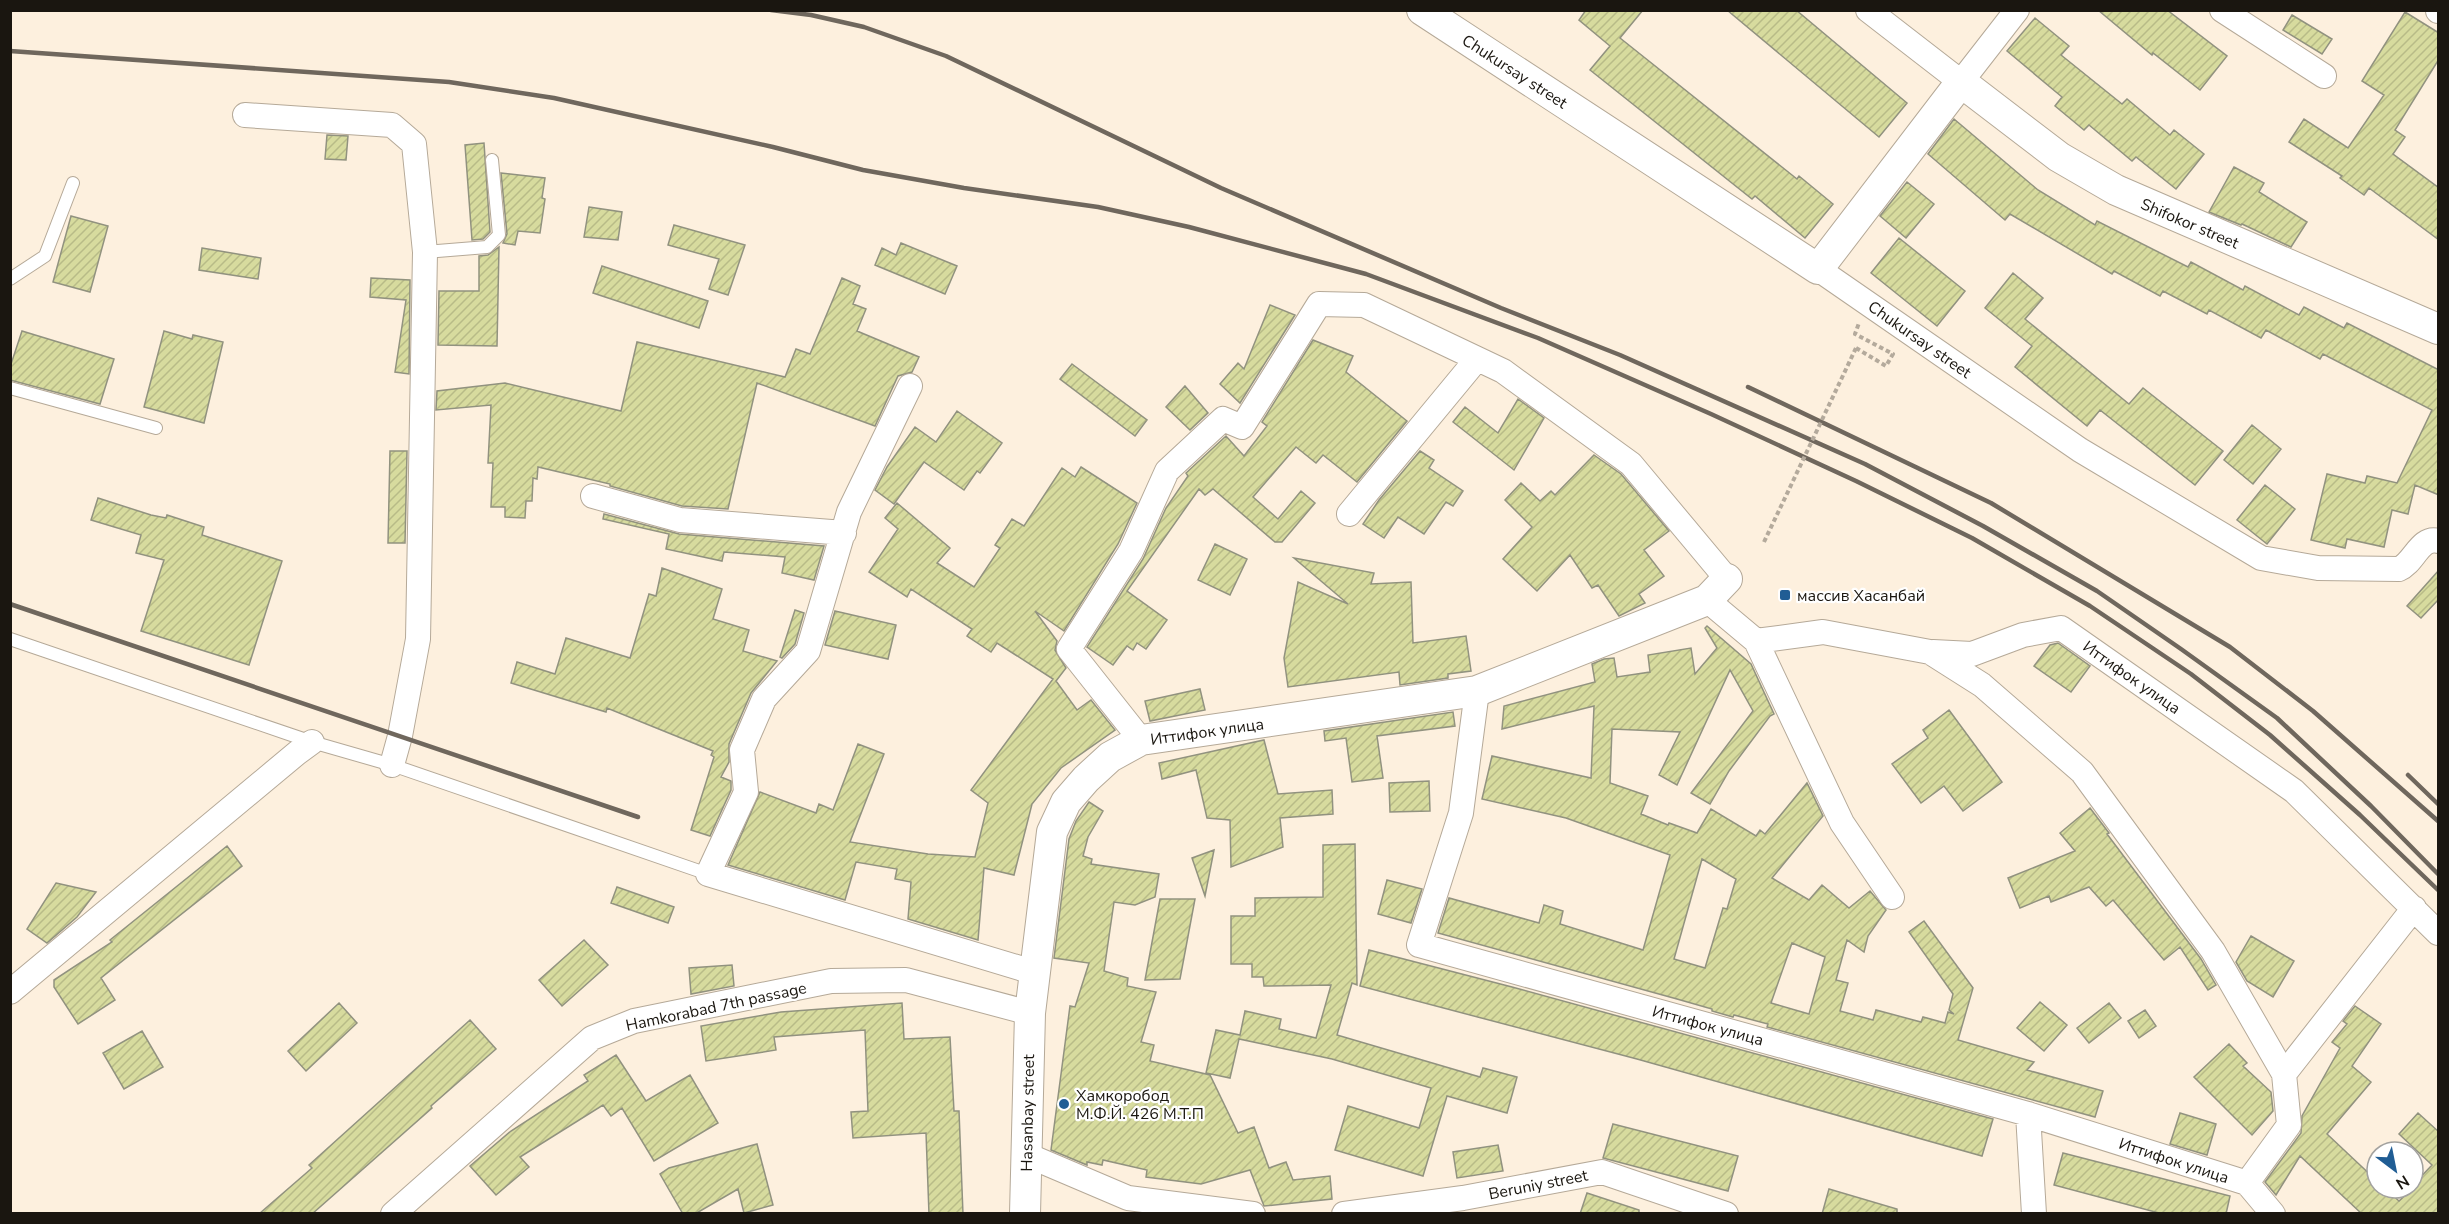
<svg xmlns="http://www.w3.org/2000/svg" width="2449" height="1224" viewBox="0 0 2449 1224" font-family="'Nunito Sans',sans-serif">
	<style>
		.building { fill: url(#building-hatch); stroke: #91927f; stroke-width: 1.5; fill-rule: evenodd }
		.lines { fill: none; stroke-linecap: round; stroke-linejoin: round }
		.service-casing { stroke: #b5a998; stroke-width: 14 }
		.minor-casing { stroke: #b5a998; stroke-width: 26 }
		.tertiary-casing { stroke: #b5a998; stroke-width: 32 }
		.path { stroke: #b4aa9c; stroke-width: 4; stroke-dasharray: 4.5 3; stroke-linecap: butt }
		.service { stroke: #fff; stroke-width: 12 }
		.minor { stroke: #fff; stroke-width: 24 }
		.tertiary { stroke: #fff; stroke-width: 30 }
		.rail { stroke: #6f675d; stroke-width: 4.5 }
		.path-bridge { stroke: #b4aa9c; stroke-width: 4; stroke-dasharray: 4.5 3; stroke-linecap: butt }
		.poi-dot { fill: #205d94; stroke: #fff; stroke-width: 2 }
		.labels { text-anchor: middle; stroke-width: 4.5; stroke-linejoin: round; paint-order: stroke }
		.street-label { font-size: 16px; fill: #1a1610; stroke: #fff }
		.poi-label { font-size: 16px; fill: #1a1610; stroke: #fff; text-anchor: start }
	</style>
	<defs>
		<pattern id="building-hatch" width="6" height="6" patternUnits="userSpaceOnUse" patternTransform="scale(1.5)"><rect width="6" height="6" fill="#d7db9e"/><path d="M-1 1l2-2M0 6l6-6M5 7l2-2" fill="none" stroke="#b8bb87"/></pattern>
	</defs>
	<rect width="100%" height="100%" fill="#fdf0de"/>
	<!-- building -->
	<path class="building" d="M1586 10H1643L1620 38 1797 179 1799 176 1833 204 1805 238 1755 196 1752 199 1590 70 1610 46 1579 20Z
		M1727 10H1796L1907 103 1879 137Z
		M2098 10H2167L2227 56 2200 90 2153 53 2152 55Z
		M2405 12 2439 33V59L2395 130 2405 137 2393 154 2439 188V240L2369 188 2364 195 2340 178 2342 176 2289 142 2304 119 2348 148 2384 95 2362 81Z
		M2292 15 2332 39 2322 54 2283 30Z
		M2035 18 2069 46 2061 55 2122 104 2127 99 2170 135 2174 130 2204 154 2176 189 2136 157 2132 161 2089 125 2084 130 2055 106 2062 97 2007 51Z
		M1954 119 2038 190 2095 225 2097 221 2188 267 2191 262 2243 290 2245 286 2299 315 2304 307 2344 328 2347 323 2439 370V495L2415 485 2408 514 2392 510 2384 547 2347 539 2345 548 2311 540 2327 474 2365 483 2367 476 2397 483 2432 410 2323 354 2320 359 2266 330 2261 338 2209 310 2207 314 2163 291 2160 296 2114 271 2112 274 2010 214 2005 220 1928 154Z
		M327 135 348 136 346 160 325 159Z
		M484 143 490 232 483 239 472 240 465 145Z
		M2234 167 2264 183 2259 192 2307 222 2291 247 2242 224 2241 225 2209 212Z
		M501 173 545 178 542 198 545 199 540 233 518 231 515 245 503 243 507 234Z
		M1907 182 1934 204 1906 238 1880 216Z
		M589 207 622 212 618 240 584 237Z
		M71 216 108 226 90 292 53 282Z
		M674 225 745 245 728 295 709 289 719 259 668 245Z
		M1899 238 1965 291 1937 326 1871 273Z
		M901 243 957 266 945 294 875 265 882 248 896 255Z
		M499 247 497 346 438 345 439 291H479V256L488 255Z
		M202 248 261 258 258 279 199 270Z
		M602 266 708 301 699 328 593 293Z
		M2013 273 2043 298 2025 319 2129 404 2143 388 2223 451 2195 485 2100 410 2087 426 2015 367 2032 346 1985 308Z
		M371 278 410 280 409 374 395 372 406 300 370 297Z
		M842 278 860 286 853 304 866 309 857 331 919 357 912 372 898 376 875 426 757 383 728 509 682 506 610 486V484L538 467 537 479 533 478 532 501H526L525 518 505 517V507H491L493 463H488L491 405 436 410 437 391 505 383 621 411 637 342 785 377 796 349 810 354Z
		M1270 305 1295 315 1240 403 1220 384 1238 363 1244 369Z
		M22 331 114 359 100 404 10 380V367Z
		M164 331 192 339 193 335 223 342 204 423 144 407Z
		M1313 340 1353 356 1346 372 1407 421 1357 482 1323 455 1316 463 1296 447 1253 497 1278 519 1301 491 1315 503 1282 542H1275L1213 489 1205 495 1199 489 1127 591 1167 620 1146 649 1137 643 1133 650 1127 646 1113 665 1087 647 1143 559 1166 508 1188 476 1186 473 1226 436 1244 456 1267 426 1262 422Z
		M1072 364 1147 420 1135 436 1060 379Z
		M1185 386 1208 413 1190 430 1166 407Z
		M1518 399 1544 418 1514 470 1453 422 1465 407 1498 433Z
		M957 411 1002 443 980 473 977 471 964 490 924 462 894 504 875 490 887 467 915 427 936 442Z
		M2252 425 2281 449 2253 484 2224 460Z
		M390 451H407L405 543H388Z
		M1420 451 1434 460 1429 468 1463 491 1453 506 1446 502 1424 534 1398 517 1384 538 1363 524 1379 500Z
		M1594 455 1621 474 1669 531 1644 550 1664 576 1639 594 1645 603 1619 616 1598 585 1592 588 1570 555 1537 591 1503 559 1532 527 1505 500 1521 483 1540 501 1551 491 1555 495Z
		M1081 467 1137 503 1118 544 1064 631 1035 611 1057 641 1055 650 1066 668 1056 681 1077 710 1091 700 1115 730 1061 768 1032 804 1014 875 984 868 978 940 908 919 911 882 895 879 897 869 856 862 845 900 728 865 760 792 816 813 819 804 833 810 858 744 884 754 850 842 928 854 975 857 988 803 971 790 1053 679 997 643 991 652 967 636 972 629 911 589 907 597 869 572 898 529 885 518 897 503 950 548 937 563 974 587 1000 548 995 545 1012 519 1024 526 1062 468 1075 477Z
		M2265 485 2295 509 2267 544 2237 520Z
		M98 498 151 515 166 518 167 515 204 527 202 535 282 561 249 665 141 631 164 560 136 553 141 535 91 520Z
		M604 514 679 534 824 546 814 580 782 573 785 557 724 552 722 561 666 549 669 534 603 519Z
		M1215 544 1247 559 1230 595 1198 580Z
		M1294 558 1374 573 1371 584 1411 582 1413 643 1466 636 1471 671 1448 674V678L1400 685 1399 672 1288 687 1284 658 1298 582 1348 604Z
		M662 568 722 589 713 619 749 630 743 651 777 661 751 693 729 744V762L721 777 731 781V790L710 836 691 830 714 757 711 755 713 751 607 708 606 712 511 683 517 662 555 674 566 638 630 658 649 594 656 596Z
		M2439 570V599L2421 618 2407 606Z
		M795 610 804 613 795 644 782 658 780 657Z
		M835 611 896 625 888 659 825 645Z
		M1707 626 1751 664 1774 714 1770 716 1729 771 1710 804 1691 793 1753 711 1730 670 1677 785 1659 775 1680 732 1612 729 1610 783 1648 796 1641 814 1668 825 1669 823 1697 833 1711 809 1756 836 1760 830 1765 834 1807 783 1823 816 1772 878 1809 900 1822 885 1849 908 1870 891 1886 910 1868 936 1864 952 1847 940 1836 980 1848 983 1840 1011 1873 1020 1876 1010 1921 1022 1923 1017 1945 1023 1948 1012 1954 1014 1949 1010 1953 994 1909 932 1924 921 1973 988 1958 1040 2034 1062 2027 1070 2103 1091 2095 1117 1767 1027 1768 1024 1734 1015 1733 1017 1712 1011V1009L1677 999 1438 933 1449 898 1539 923 1544 905 1563 911 1560 924 1643 950 1670 855 1566 818 1482 799 1492 756 1591 778 1594 706 1502 729 1504 706 1595 682 1592 664 1604 659 1614 658 1617 677 1650 672 1648 655 1691 648 1695 674 1717 648 1705 628ZM1702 859 1736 879 1727 909 1723 908 1705 968 1674 959ZM1792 943 1825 957 1809 1014 1771 1003Z
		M2058 643 2090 666 2071 692 2034 666 2050 645Z
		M1200 689 1205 710 1150 721 1145 701Z
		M1949 710 2002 782 1963 811 1944 786 1921 803 1892 764 1928 738 1923 730Z
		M1453 712 1455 726 1377 736 1383 778 1352 782 1346 738 1325 741 1324 731Z
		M1264 740 1278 794 1332 790 1333 814 1280 818 1283 847 1231 867 1230 820 1207 818 1196 770 1162 779 1159 763Z
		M1429 781 1430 811 1390 812 1389 783Z
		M1089 802 1103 811 1088 837 1083 856 1092 859 1091 864 1159 874 1155 897 1135 905 1114 902 1104 971 1128 978 1127 986 1156 992 1141 1042 1154 1045 1150 1061 1210 1075 1238 1133 1254 1127 1269 1168 1286 1162 1293 1180 1330 1176 1332 1199 1264 1206 1250 1170 1201 1184 1146 1177 1147 1170 1103 1160 1102 1165 1087 1162V1165L1051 1150 1070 1006 1075 1007 1089 963 1054 958 1069 839 1076 821Z
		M2090 808 2109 833 2107 834 2201 959 2216 985 2208 990 2180 947 2164 960 2113 900 2106 906 2089 887 2051 902 2049 896 2020 908 2008 878 2075 851 2060 833Z
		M1355 844 1357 985 1352 983 1337 1035 1480 1077 1483 1068 1517 1077 1507 1113 1447 1096 1423 1176 1335 1150 1348 1106 1419 1128 1431 1088 1332 1059 1239 1039 1230 1078 1206 1073 1216 1030 1240 1035 1245 1011 1281 1019 1279 1029 1316 1038 1331 985 1264 986 1263 977H1252V964H1231V916H1255V898L1323 897V845Z
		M227 846 242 866 101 978 115 1000 78 1024 54 987V980L112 942 110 940Z
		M1214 850 1205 896 1192 858Z
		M1387 880 1422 889 1411 923 1378 914Z
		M56 883 96 892 77 917 47 943 27 929Z
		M617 887 674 907 668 923 611 903Z
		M1160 899H1195L1180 979 1145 980Z
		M2251 936 2294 961 2273 997 2247 981 2236 962Z
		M584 940 608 965 562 1006 539 980Z
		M1369 950 1512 987 1993 1119 1982 1156 1637 1059 1360 986Z
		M732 965 734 986 691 994 689 968Z
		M2040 1002 2067 1025 2044 1051 2017 1028Z
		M339 1003 357 1023 306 1071 288 1051Z
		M902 1003 904 1039 950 1037 954 1111H959L963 1214H929L926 1133 853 1138 851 1112 868 1111 865 1030 774 1037 776 1050 706 1061 701 1026 781 1012Z
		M2109 1003 2121 1018 2089 1043 2077 1028Z
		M2355 1006 2381 1024 2352 1066 2371 1082 2327 1134 2377 1181V1188H2385L2399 1201 2413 1188V1185L2432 1165 2399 1134 2418 1113 2439 1132V1214H2362L2300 1156 2276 1195 2265 1182 2301 1133 2302 1116 2340 1048 2332 1042 2347 1024 2343 1021Z
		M2145 1010 2156 1026 2139 1038 2128 1021Z
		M470 1020 496 1049 431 1106 432 1108 312 1214H259L312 1168 309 1165Z
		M142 1031 163 1067 124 1089 103 1053Z
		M2229 1044 2247 1063 2243 1066 2271 1092 2273 1111 2252 1135 2194 1077Z
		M616 1055 646 1101 690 1075 718 1123 654 1161 622 1108 611 1116 603 1105 520 1157 529 1167 496 1195 470 1166 511 1131 588 1081 584 1075Z
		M2180 1113 2216 1124 2207 1155 2170 1144Z
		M1613 1124 1738 1156 1728 1191 1603 1158Z
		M757 1144 773 1205 744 1213 738 1189 695 1214H683L660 1174 669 1168Z
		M1498 1145 1503 1171 1457 1178 1453 1152Z
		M2063 1153 2230 1196 2226 1214 2159 1213 2054 1185Z
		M1829 1189 1897 1209V1214H1822Z
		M1587 1193 1639 1210V1214H1580Z"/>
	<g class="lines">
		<defs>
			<path id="service" d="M425 252 487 247 499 235 492 160
				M10 279 45 256 73 183
				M10 388 156 428
				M10 639 312 742 392 765 708 874"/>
			<path id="minor" d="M1868 10 1961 82 2017 10
				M2222 10 2324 76
				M2438 10V11
				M245 115 392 125 414 144 425 252 418 639 400 736 392 765
				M1818 269 2080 450 2261 558 2318 568 2399 569C2414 563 2420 536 2438 541
				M910 386 849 512 808 651 764 699 742 750 746 792 708 874 1033 972
				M593 496 680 520 844 533
				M1349 514 1477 359
				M1707 600 1756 641 1823 632 1930 652 1982 685 2082 772 2213 951 2284 1074 2289 1125 2247 1183
				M1756 641 1842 823 1892 897
				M1933 652 1972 654 2023 635 2061 628 2294 791 2438 933
				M1477 691 1461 813 1419 945 2028 1114 2247 1183 2273 1214
				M1141 740 1069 649 1131 551 1167 471 1223 419 1242 427 1319 304 1364 305 1503 371 1631 464 1727 579
				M10 992 297 753 312 742
				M2284 1074 2414 908
				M2028 1114 2034 1214
				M1027 1155 1128 1198 1253 1214
				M393 1214 592 1038 634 1021 831 981 906 980 1030 1013
				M1344 1214 1463 1198 1602 1172 1726 1214"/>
			<path id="tertiary" d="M1422 10 1818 269 1961 82 2059 157 2116 190 2438 329
				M1025 1214 1030 1013 1052 832 1066 802 1086 779 1110 757 1141 740 1477 691 1707 600 1727 579"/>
		</defs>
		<!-- service casing -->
		<use href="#service" class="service-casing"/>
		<!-- minor casing -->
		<use href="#minor" class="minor-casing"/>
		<!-- tertiary casing -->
		<use href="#tertiary" class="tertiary-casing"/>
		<!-- path -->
		<path class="path" d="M1856 348 1886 366 1893 354 1855 334 1859 323
			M1764 542 1793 481"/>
		<!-- service -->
		<use href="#service" class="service"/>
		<!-- minor -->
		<use href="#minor" class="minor"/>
		<!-- tertiary -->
		<use href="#tertiary" class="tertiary"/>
		<!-- rail -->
		<path class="rail" d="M771 10 811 15 864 27 946 56 1221 188 1501 308 1620 355 1865 464 1983 526 2097 591 2181 649 2277 718 2371 806 2438 874
			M10 51 449 82 554 98 773 147 863 170 964 188 1098 207 1189 227 1366 274 1538 338 1711 414 1856 481 1972 538 2090 606 2191 674 2270 735 2360 815 2438 890
			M1748 387 1991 503 2230 647 2313 711 2438 821
			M10 604 638 817
			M2408 775 2438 804"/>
		<!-- path-bridge -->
		<path class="path-bridge" d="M1793 481 1856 348"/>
	</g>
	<!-- markers -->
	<g class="poi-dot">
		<rect x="1779" y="589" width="12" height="12" rx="3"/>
		<circle cx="1064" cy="1104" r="6"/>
	</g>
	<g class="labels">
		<!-- street labels -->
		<g class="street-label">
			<text transform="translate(1515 71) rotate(33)" y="6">Chukursay street</text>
			<text transform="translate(2190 223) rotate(23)" y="6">Shifokor street</text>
			<text transform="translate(1920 339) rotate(35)" y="6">Chukursay street</text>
			<text transform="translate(2132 677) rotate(35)" y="6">Иттифок улица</text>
			<text transform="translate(1207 731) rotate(-8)" y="6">Иттифок улица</text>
			<text transform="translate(716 1006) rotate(-12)" y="6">Hamkorabad 7th passage</text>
			<text transform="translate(1708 1025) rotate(15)" y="6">Иттифок улица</text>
			<text transform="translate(1027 1113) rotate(-89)" y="6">Hasanbay street</text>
			<text transform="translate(2174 1160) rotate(18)" y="6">Иттифок улица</text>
			<text transform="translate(1538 1184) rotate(-11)" y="6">Beruniy street</text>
		</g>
		<!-- poi labels -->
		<g class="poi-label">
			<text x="1797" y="601">массив Хасанбай</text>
			<text x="1076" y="1101">Хамкоробод<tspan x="1076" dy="18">М.Ф.Й. 426 М.Т.П</tspan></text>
		</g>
	</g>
	<!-- border -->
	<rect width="2449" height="1224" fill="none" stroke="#1a1610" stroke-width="24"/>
	<!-- north arrow -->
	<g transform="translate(2395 1170) rotate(148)"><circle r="28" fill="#ffffff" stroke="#a3a29f" stroke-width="1.5"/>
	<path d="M0-4.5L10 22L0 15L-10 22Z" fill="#205d94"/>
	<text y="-9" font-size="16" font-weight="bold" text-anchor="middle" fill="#1a1610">N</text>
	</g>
</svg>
